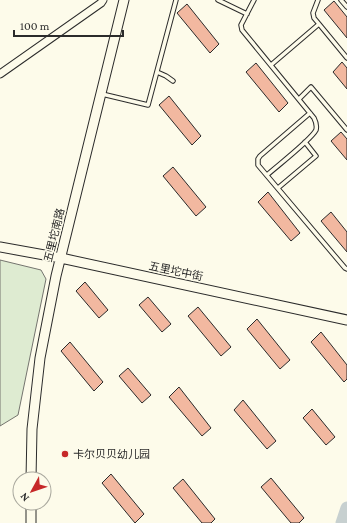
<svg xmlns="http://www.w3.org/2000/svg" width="347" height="523" viewBox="0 0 347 523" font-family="'Crimson Pro','Noto Sans SC',serif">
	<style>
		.green { fill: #deebd1; stroke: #74746e }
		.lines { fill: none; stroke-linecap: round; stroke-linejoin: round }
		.river { stroke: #c7d0d0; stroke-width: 13 }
		.building { fill: #f2b8a0; stroke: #2b2b2b }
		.lane-casing { stroke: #2b2b2b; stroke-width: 5.5 }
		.street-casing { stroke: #2b2b2b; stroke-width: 9 }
		.secondary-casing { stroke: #2b2b2b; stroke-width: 11 }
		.lane { stroke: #fdfbea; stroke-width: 3.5 }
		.street { stroke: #fdfbea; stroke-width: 7 }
		.secondary { stroke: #fdfbea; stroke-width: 9 }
		.poi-dot { fill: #c62828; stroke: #fdfbea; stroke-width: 1.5 }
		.labels { text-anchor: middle; stroke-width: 3; stroke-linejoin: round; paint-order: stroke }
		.street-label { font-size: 11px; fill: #2b2b2b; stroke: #fdfbea }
		.poi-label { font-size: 11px; fill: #2b2b2b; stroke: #fdfbea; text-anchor: start }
	</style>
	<rect width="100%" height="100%" fill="#fdfbea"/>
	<!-- green -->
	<path class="green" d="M0 260 41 270 46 279 18 415 0 426Z"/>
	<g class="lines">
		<!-- river -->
		<path class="river" d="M342 523 347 508"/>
	</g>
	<!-- building -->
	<path class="building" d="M334 1 347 17V38L324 10Z
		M187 4 219 44 210 53 177 13Z
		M342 62 347 68V89L333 72Z
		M256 63 288 103 279 112 246 72Z
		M169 96 201 136 192 145 159 105Z
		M341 132 347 139V160L331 141Z
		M173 167 206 207 196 216 163 176Z
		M268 192 300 233 291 241 258 202Z
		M331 212 347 232V252L321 221Z
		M85 282 108 310 99 318 76 291Z
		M148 297 171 324 162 332 139 305Z
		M198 307 231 347 221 356 188 316Z
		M257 319 290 360 280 369 247 329Z
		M321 332 347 365V379L344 382 311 342Z
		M70 342 103 382 94 391 61 351Z
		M128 368 151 395 142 403 119 376Z
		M179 387 211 428 202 436 169 397Z
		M243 400 276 441 267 449 234 410Z
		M312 409 335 437 326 445 303 418Z
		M111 474 144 514 135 523 102 483Z
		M271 478 304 518 299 523H291L261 487Z
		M183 479 215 519 211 523H202L173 488Z"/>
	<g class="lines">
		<defs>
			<path id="lane" d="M218 0 247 14
				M254 0 241 25 242 30 314 118C316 122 317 126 316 130 311 140 277 166 267 175
				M318 0 313 13 314 18 319 24
				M341 0 347 7
				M271 65 319 24 347 58
				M157 72 166 76 173 81
				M102 94 148 105 176 0
				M299 99 311 87 347 130
				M310 113 260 156 258 159V165L345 268 347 269
				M278 188 316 156 305 142"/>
			<path id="street" d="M0 74 101 3 103 0"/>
			<path id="secondary" d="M0 247 61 258 347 320
				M31 479 32 429 40 358 56 276 124 0
				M31 503V523"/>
		</defs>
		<!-- lane casing -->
		<use href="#lane" class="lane-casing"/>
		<!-- street casing -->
		<use href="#street" class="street-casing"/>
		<!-- secondary casing -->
		<use href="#secondary" class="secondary-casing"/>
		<!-- lane -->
		<use href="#lane" class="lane"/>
		<!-- street -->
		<use href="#street" class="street"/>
		<!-- secondary -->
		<use href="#secondary" class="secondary"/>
	</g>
	<!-- markers -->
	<circle class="poi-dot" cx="65" cy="454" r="4"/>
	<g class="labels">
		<!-- street labels -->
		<g class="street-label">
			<text transform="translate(54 235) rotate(-76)" y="4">五里坨南路</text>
			<text transform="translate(176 271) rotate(12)" y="4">五里坨中街</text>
		</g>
		<!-- poi labels -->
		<g class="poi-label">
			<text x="73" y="458">卡尔贝贝幼儿园</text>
		</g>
	</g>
	<!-- north arrow -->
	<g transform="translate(32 491) rotate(230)"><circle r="19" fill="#fdfbea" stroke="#a9a89e"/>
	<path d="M0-3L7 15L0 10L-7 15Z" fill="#c62828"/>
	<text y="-6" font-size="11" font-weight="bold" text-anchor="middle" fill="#2b2b2b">N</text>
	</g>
	<!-- scale -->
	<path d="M14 30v6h109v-6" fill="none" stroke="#2b2b2b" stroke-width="2"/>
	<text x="20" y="30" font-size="12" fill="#2b2b2b" stroke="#fdfbea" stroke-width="3" paint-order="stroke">100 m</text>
</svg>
